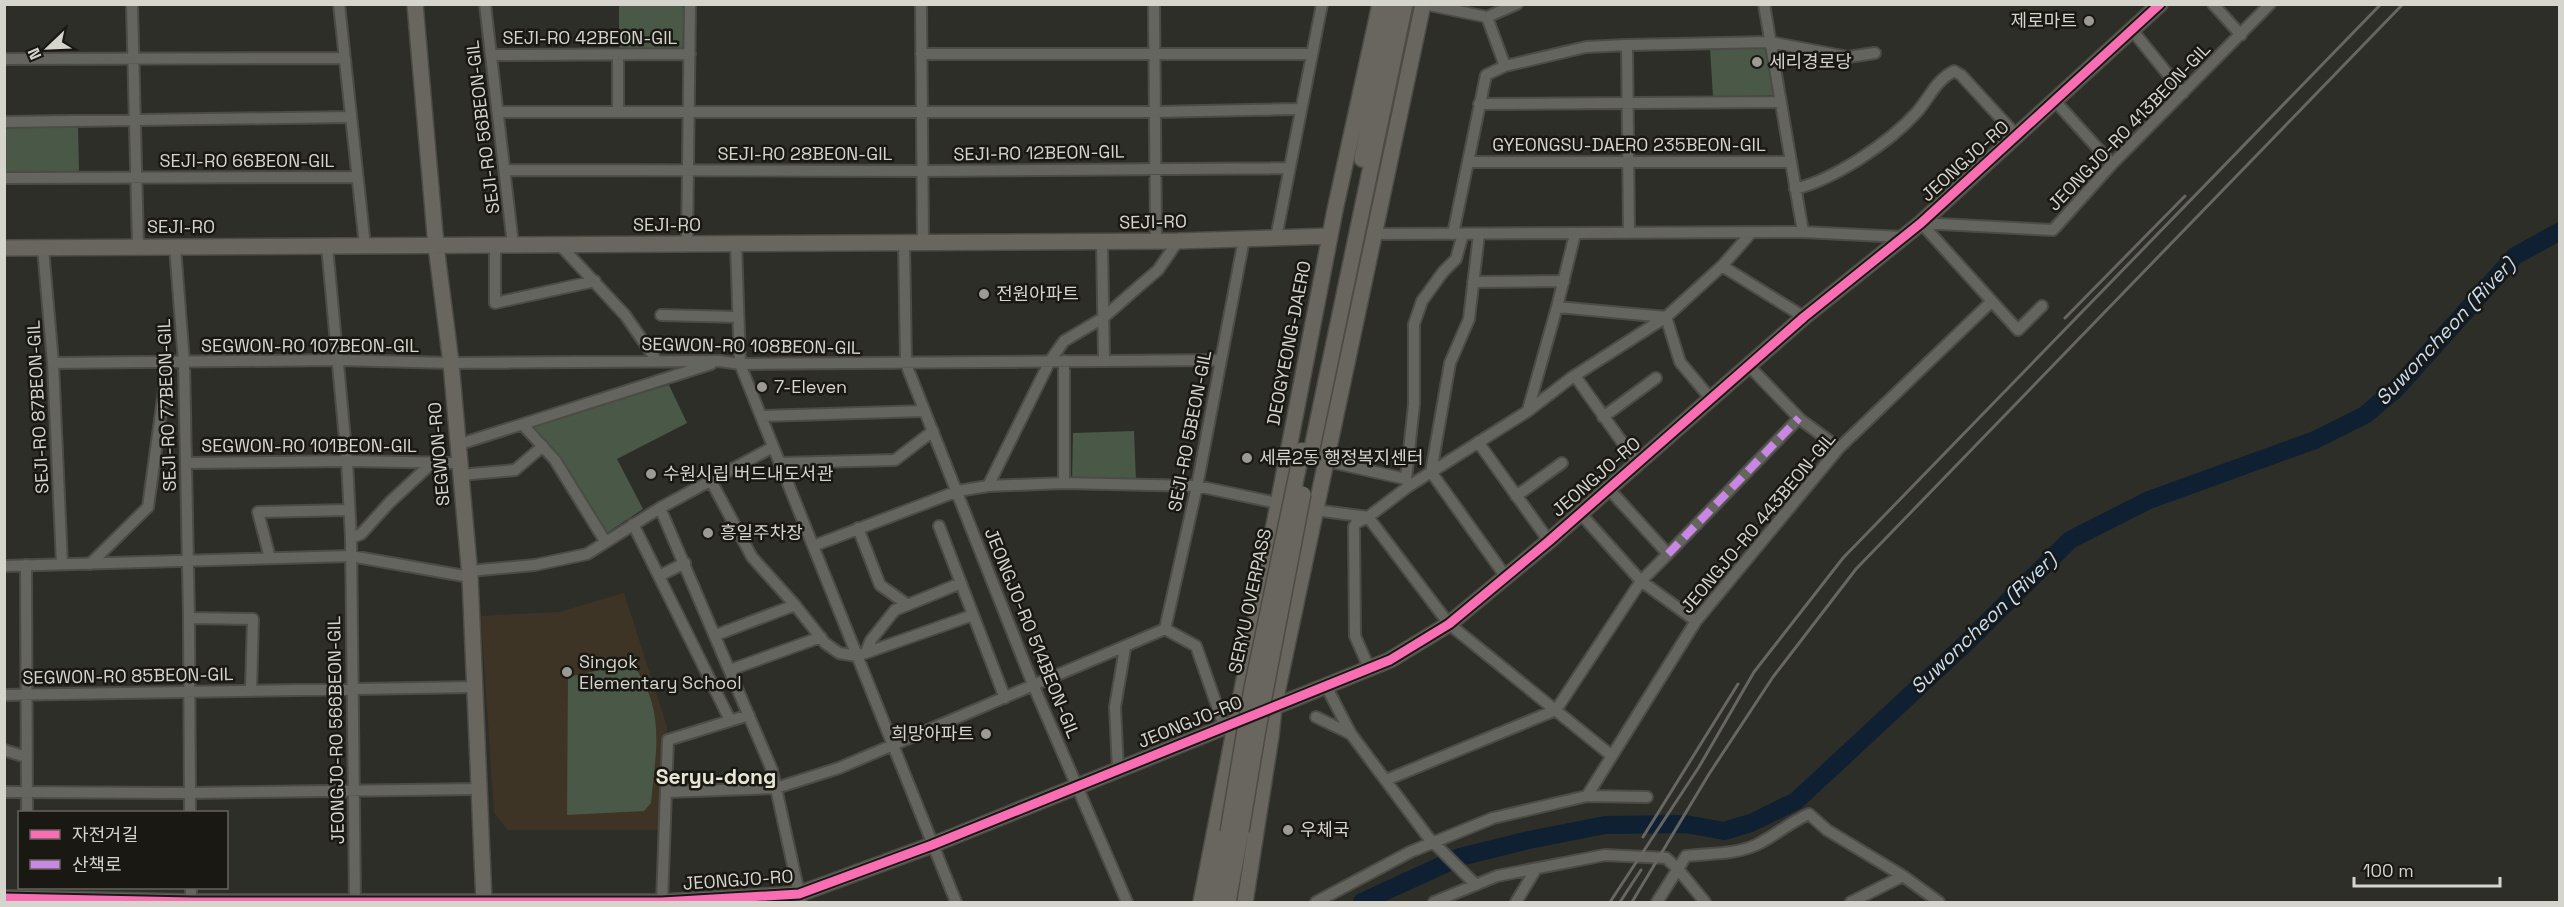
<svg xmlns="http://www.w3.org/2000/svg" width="2564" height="907" viewBox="0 0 2564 907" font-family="'Space Grotesk','Noto Sans KR',sans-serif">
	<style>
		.education { fill: #3e3426 }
		.green { fill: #495847 }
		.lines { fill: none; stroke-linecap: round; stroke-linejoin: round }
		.river { stroke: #0e2032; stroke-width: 18 }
		.street-casing { stroke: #4c4b46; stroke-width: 14 }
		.secondary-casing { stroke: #4c4b46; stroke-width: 18 }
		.street { stroke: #65655f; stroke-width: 10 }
		.secondary { stroke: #69665f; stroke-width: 15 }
		.rail { stroke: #676662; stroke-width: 3 }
		.secondary-bridge-casing { stroke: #4c4b46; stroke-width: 18; stroke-linecap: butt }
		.secondary-bridge { stroke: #69665f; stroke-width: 15 }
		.quiet { stroke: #c787e3; stroke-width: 8; stroke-dasharray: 15 8; stroke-linecap: butt }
		.cycleway-casing { stroke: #191812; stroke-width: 13 }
		.cycleway { stroke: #f96db3; stroke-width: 9 }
		.poi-dot { fill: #9b9a93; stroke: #191812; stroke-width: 2 }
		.labels { text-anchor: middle; stroke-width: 5; stroke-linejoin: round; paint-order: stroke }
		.poi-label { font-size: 18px; fill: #d5d4cd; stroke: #191812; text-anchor: start }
		.street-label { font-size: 18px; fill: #d5d4cd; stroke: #191812 }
		.water-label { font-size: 20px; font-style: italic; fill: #c5def9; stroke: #191812 }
		.quarter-label { font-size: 21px; font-weight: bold; fill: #e7e5d6; stroke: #191812 }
	</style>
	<rect width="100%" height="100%" fill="#2e2e28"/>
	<!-- education -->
	<path class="education" d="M624 593 667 727 664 823 660 830H508L494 813 481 616 559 612Z"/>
	<!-- green -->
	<path class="green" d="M619 5H680L685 8 684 47 680 51 619 50Z
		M1710 48H1767L1776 95 1713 97Z
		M78 125 79 171 5 172 4 126Z
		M669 385 687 423 617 459 643 509 604 535 528 426Z
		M1134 431 1136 481H1072L1073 433Z
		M632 663C666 709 656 750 651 803L644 811 567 815 568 677Z"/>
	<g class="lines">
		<!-- river -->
		<path class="river" d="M1362 902 1460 857 1529 840 1605 825 1686 824 1724 831 1751 823 1796 801 1965 644 2070 540 2149 500 2315 440 2365 415 2397 388 2515 256 2560 231"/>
		<defs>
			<path id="street" d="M132 4 138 247
				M339 4 365 246
				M485 4 513 245
				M921 4 923 242
				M1154 4 1156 241
				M1424 4 1487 17 1517 4
				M1764 4 1803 232
				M2213 4 2241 35
				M2132 30 2183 93
				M1627 45 1629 233
				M921 54H1312
				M491 55 690 54
				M618 55V112
				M4 59 344 58
				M1505 66 1586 47 1627 45 1770 42 1848 57 1875 53
				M2055 101 2112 164
				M1479 104 1780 102
				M498 112H1155L1300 109
				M4 122 351 117
				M1468 162H1791
				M505 170 922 171 1288 168
				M4 178 357 177
				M1795 189C1835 179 1889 143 1917 112 1930 97 1936 80 1954 71L1961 75 2017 136
				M1921 223 2053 230 2112 164 2270 4
				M1921 223 2018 330 2042 306
				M1375 234 1803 232 1903 237
				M1453 234 1486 75 1505 66 1487 17
				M1479 234 1469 319 1450 363 1431 472 1506 577
				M1276 238 1322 4
				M1102 242 1104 360
				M904 243 906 364 1034 687 1127 902
				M687 244 690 4
				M736 244 740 364 956 902
				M495 245V303L595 281
				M560 245 625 315 657 361
				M327 246 347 461 351 538 355 902
				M175 247 184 362 189 618 190 812
				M43 248 53 363 62 564
				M1722 266 1804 317
				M1473 282 1564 281
				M1557 307 1666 317 1680 362 1711 399
				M661 315 737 317
				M1064 361V483
				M53 363 339 360 451 363 719 361 740 364 1221 360
				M1749 366 1801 420 1839 448
				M1575 376 1637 463
				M1528 410 1557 307 1575 234
				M761 416 924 411
				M1603 417 1656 378
				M523 425 555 460 605 541
				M1478 442 1549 541
				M457 445 711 364
				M1326 461 1406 479
				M186 463 347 461 459 463
				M780 463 895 460 933 431
				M460 475 515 470 543 446
				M711 481 752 557 795 605 825 643 839 653 857 656 973 615
				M988 486 1050 361 1064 341 1103 318 1137 288 1158 270 1178 241
				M1409 486 1406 479 1414 404V324L1422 301 1443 272 1456 259 1463 234
				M1516 496 1562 463
				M660 508 772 770 801 902
				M1315 510 1368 517 1409 486 1528 411 1571 378 1666 317 1722 266 1751 233
				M1580 513 1641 581 1696 621
				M633 524 730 720
				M939 526 1005 698
				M858 528 880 585 908 605
				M351 538 361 534 390 502 433 462
				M813 546 958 491 988 486 1064 483 1197 486 1277 503
				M1668 554 1799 418
				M270 558 258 512 349 510
				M90 564 148 507 168 362
				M26 565 27 812
				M4 566 351 556 470 577
				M469 571 535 565 587 554 660 508 773 447
				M659 576 685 563
				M189 618 253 619 251 690
				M1165 629 1196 646 1224 726
				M716 635 795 605
				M866 652 871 640 895 610 961 583
				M1369 668 1355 636 1354 527 1356 523 1368 517 1449 624 1612 756
				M730 670 821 637
				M1326 686 1351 734 1428 837 1476 885
				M4 695 475 687
				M1316 717 1351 734
				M4 750 26 757
				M1118 769 1115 707 1125 648
				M1386 780 1556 710 1641 581 1668 554 1608 488
				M4 792 189 793 479 789
				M666 792 668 740 749 715
				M1587 796 1696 621 1839 448 1991 302
				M191 888V902
				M662 902 666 792 776 788 839 768 1165 629 1197 486 1244 239
				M1316 902 1410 852 1493 818 1587 796 1647 797
				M1434 902 1497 876 1605 855 1666 858 1677 868 1705 902
				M1516 902 1536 869
				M1657 902 1686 856C1709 853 1734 855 1756 845 1775 836 1790 822 1809 814L1827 830 1903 876
				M1851 902 1903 876 1939 902"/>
			<path id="secondary" d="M415 4 436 246 451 363 470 577 484 902
				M1362 159 1393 4
				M4 248 1178 241 1330 236
				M1311 453 1405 4
				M4 898 191 902H662L799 894 932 845 1390 660 1449 624 1549 541 1804 317 1921 223 2160 4
				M1201 902 1335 210 1380 4
				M1215 902 1228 832
				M1228 902 1241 831
				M1245 902 1271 736 1274 707 1423 4"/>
		</defs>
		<!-- street casing -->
		<use href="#street" class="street-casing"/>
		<!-- secondary casing -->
		<use href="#secondary" class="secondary-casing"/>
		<!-- street -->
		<use href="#street" class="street"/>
		<!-- secondary -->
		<use href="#secondary" class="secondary"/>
		<!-- rail -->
		<path class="rail" d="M2065 318 2185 196
			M1643 837 1738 684
			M1610 902 1699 767 1754 672 1843 558 2381 4
			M1620 902 1641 870
			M1632 902 1709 774 1773 677 1856 569 2403 4"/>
		<defs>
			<path id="secondary-bridge" d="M1241 831 1258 729 1303 494
				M1228 832 1252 688 1302 450"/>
		</defs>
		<!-- secondary-bridge casing -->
		<use href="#secondary-bridge" class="secondary-bridge-casing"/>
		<!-- secondary-bridge -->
		<use href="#secondary-bridge" class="secondary-bridge"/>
		<!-- quiet -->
		<path class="quiet" d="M1668 554 1799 418"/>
		<defs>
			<path id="cycleway" d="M4 898 191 902H662L799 894 932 845 1390 660 1449 624 1549 541 1804 317 1921 223 2160 4"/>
		</defs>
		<!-- cycleway casing -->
		<use href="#cycleway" class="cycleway-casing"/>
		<!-- cycleway -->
		<use href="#cycleway" class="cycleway"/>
	</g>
	<!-- markers -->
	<g class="poi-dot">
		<circle cx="2089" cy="21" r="6"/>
		<circle cx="1757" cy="62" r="6"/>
		<circle cx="984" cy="294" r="6"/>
		<circle cx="762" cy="387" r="6"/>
		<circle cx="1247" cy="458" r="6"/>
		<circle cx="651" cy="474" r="6"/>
		<circle cx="708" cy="533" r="6"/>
		<circle cx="567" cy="672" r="6"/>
		<circle cx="986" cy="734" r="6"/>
		<circle cx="1288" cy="830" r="6"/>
	</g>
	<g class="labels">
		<!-- poi labels -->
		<g class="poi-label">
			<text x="2077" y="27" text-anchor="end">제로마트</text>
			<text x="1769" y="68">세리경로당</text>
			<text x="996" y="300">전원아파트</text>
			<text x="774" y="393">7-Eleven</text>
			<text x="1259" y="464">세류2동 행정복지센터</text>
			<text x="663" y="480">수원시립 버드내도서관</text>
			<text x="720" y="539">흥일주차장</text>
			<text x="579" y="668">Singok<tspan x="579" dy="21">Elementary School</tspan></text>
			<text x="974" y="740" text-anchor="end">희망아파트</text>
			<text x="1300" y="836">우체국</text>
		</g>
		<!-- street labels -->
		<g class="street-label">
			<text x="590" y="44">SEJI-RO 42BEON-GIL</text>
			<text transform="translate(483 127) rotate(-97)" y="6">SEJI-RO 56BEON-GIL</text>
			<text transform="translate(2129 127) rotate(-46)" y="6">JEONGJO-RO 413BEON-GIL</text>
			<text x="1629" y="151">GYEONGSU-DAERO 235BEON-GIL</text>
			<text transform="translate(1039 153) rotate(-1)" y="6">SEJI-RO 12BEON-GIL</text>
			<text x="805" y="160">SEJI-RO 28BEON-GIL</text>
			<text x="247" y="167">SEJI-RO 66BEON-GIL</text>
			<text transform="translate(1965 161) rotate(-42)" y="6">JEONGJO-RO</text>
			<text transform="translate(1153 222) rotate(-1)" y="6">SEJI-RO</text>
			<text x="667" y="231">SEJI-RO</text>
			<text x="181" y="233">SEJI-RO</text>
			<text transform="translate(1289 343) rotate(-79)" y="6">DEOGYEONG-DAERO</text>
			<text x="310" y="352">SEGWON-RO 107BEON-GIL</text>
			<text transform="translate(751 346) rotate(1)" y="6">SEGWON-RO 108BEON-GIL</text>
			<text transform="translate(167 405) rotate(-92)" y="6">SEJI-RO 77BEON-GIL</text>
			<text transform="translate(38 407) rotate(-93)" y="6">SEJI-RO 87BEON-GIL</text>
			<text transform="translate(1190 431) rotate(-79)" y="6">SEJI-RO 5BEON-GIL</text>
			<text x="309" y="452">SEGWON-RO 101BEON-GIL</text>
			<text transform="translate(439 454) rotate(-95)" y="6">SEGWON-RO</text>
			<text transform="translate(1596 477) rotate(-41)" y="6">JEONGJO-RO</text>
			<text transform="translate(1758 523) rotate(-50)" y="6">JEONGJO-RO 443BEON-GIL</text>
			<text transform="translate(1250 601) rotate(-78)" y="6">SERYU OVERPASS</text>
			<text transform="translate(1032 633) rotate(68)" y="6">JEONGJO-RO 514BEON-GIL</text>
			<text transform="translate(128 676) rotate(-1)" y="6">SEGWON-RO 85BEON-GIL</text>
			<text transform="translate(1190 722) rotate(-22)" y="6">JEONGJO-RO</text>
			<text transform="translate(336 730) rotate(-91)" y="6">JEONGJO-RO 566BEON-GIL</text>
			<text transform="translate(738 880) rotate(-4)" y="6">JEONGJO-RO</text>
		</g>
		<!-- water labels -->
		<g class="water-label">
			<text transform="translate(2445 331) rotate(-47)" y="7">Suwoncheon (River)</text>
			<text transform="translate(1983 623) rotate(-44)" y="7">Suwoncheon (River)</text>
		</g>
		<!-- quarter labels -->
		<g class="quarter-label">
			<text x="716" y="784">Seryu-dong</text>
		</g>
	</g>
	<!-- border -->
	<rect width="2564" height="907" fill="none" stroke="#d5d4cd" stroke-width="12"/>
	<!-- legend -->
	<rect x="18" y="811" width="210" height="78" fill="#191812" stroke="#64635d" stroke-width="1.5"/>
	<rect x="30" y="830" width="30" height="9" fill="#f96db3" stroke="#64635d" stroke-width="1.5"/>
	<text x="72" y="841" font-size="18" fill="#d5d4cd">자전거길</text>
	<rect x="30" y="860" width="30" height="9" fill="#c787e3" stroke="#64635d" stroke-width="1.5"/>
	<text x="72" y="871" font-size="18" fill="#d5d4cd">산책로</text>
	<!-- north arrow -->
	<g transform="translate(48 48) rotate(247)" stroke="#191812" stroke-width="4.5" paint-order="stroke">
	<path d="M0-4.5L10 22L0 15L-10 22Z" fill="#d5d4cd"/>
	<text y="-9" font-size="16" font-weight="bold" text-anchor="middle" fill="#d5d4cd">N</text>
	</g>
	<!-- scale -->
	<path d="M2354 877v9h146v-9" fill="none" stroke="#d5d4cd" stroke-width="3"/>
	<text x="2363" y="877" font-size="18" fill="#d5d4cd" stroke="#191812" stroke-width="4.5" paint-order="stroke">100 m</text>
</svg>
